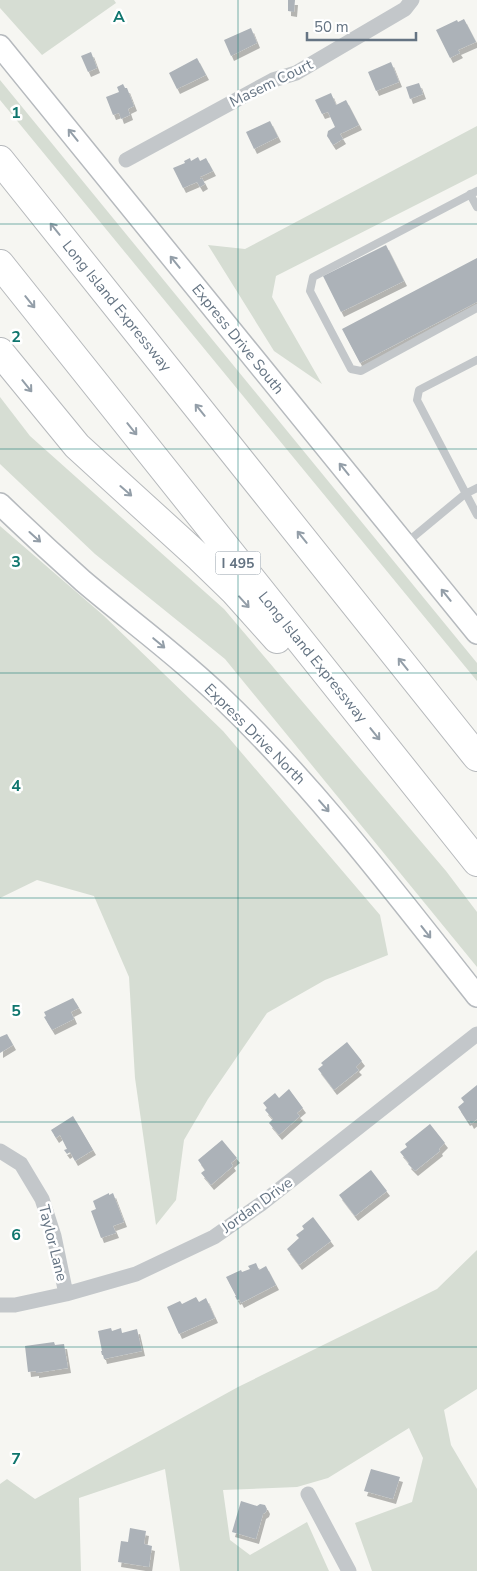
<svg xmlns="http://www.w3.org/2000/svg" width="477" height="1571" viewBox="0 0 477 1571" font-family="'Nunito Sans',sans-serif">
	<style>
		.green { fill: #d6ddd3 }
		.building { fill: #acb2b8; filter: url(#shadow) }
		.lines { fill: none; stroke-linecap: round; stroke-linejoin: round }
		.secondary-casing { stroke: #b6babe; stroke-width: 24 }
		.motorway-casing { stroke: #b6b9bc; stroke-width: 30 }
		.service { stroke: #c3c7ca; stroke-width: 8 }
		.minor { stroke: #c3c7ca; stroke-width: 15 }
		.secondary { stroke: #fff; stroke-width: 21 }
		.motorway { stroke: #fff; stroke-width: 28 }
		.oneway { stroke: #939ea8 }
		.grid { fill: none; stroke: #0f766e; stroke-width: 1; stroke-opacity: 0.55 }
		.labels { text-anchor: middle; stroke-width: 5; stroke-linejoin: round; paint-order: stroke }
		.shield { fill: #fff; stroke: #939ea8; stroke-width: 1 }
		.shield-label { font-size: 14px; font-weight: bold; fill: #657483 }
		.street-label { font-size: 15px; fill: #657483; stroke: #fff }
		.grid-label { font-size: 16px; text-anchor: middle; font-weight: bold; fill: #0f766e; stroke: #fff; stroke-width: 5; stroke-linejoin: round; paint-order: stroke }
	</style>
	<defs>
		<filter id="shadow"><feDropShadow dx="3" dy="5" stdDeviation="0" flood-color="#0004"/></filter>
	</defs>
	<rect width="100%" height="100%" fill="#f6f6f2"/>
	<!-- green -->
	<path class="green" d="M0 0H114L116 3 42 55 0 8Z
		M0 80 477 663V681L0 100Z
		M477 126V174L276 276 272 297 322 384 274 351 208 245 245 249Z
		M0 397 30 436 224 609 446 871 477 912V967L225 659 95 554 0 464Z
		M0 526 103 615 223 731 380 915 388 955 325 980 267 1013 208 1099 184 1140 176 1200 156 1225 135 1078 129 977 94 896 37 880 0 898Z
		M477 1250V1389L444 1410 451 1445 477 1489V1571H372L355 1523 412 1502 423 1458 409 1428 328 1478 297 1487 223 1490 230 1540 250 1555 307 1522 329 1571H180L165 1469 79 1498 81 1571H0V1484L7 1479 35 1499 238 1387 437 1289Z"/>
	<!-- building -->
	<path class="building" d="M288 0H295L294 12 288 11Z
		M464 19 476 42 458 50 460 53 450 58 436 30 457 20 458 22Z
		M251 28 257 43 231 56 224 40Z
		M91 52 97 68 88 72 81 56Z
		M197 58 206 75 177 89 169 73Z
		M391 62 399 82 376 91 368 72Z
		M419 83 423 94 410 99 406 87Z
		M123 84 125 88H127L134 106 128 109 130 115 121 119 119 113 113 115 106 97 119 92 117 87Z
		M331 93 336 105 346 100 359 125 340 134 343 139 333 145 327 136 328 131 335 127 328 112 322 114 315 100Z
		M270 121 278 137 254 149 246 132Z
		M198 157 200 161 206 158 213 171 200 177V179L202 178 205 184 200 187 197 182 183 188 173 168 185 163 184 161 190 158 191 161Z
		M386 245 404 281 341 312 323 276Z
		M477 258V302L360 363 342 329Z
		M73 998 79 1008 71 1012 74 1019 52 1030 44 1017 46 1016 44 1012Z
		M7 1034 13 1045 0 1053V1037Z
		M347 1042 362 1061 356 1067 359 1070 334 1090 318 1069 323 1065 321 1063Z
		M477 1085V1119L471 1124 469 1120 467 1121 458 1107 464 1102 461 1098Z
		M289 1089 303 1108 297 1113 300 1116 279 1135 269 1123 273 1119 265 1110 267 1108 263 1103 275 1093 279 1098Z
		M73 1116 93 1150 75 1161 70 1152 67 1154 64 1150 67 1149 60 1135 56 1138 51 1130Z
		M430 1124 445 1143 439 1149 440 1151 415 1171 408 1164 409 1163 400 1152 407 1147 405 1144Z
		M222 1140 237 1158 231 1163 233 1166 211 1185 201 1173 205 1170 198 1160Z
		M371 1170 387 1191 355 1216 339 1195Z
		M109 1193V1195L113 1193 124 1222 113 1226 116 1233 101 1238 91 1211 96 1209 93 1201Z
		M313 1217 331 1241 299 1265 287 1249 299 1238 296 1235 304 1229 302 1226Z
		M256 1263 259 1270 266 1266 276 1285 241 1303 239 1299 237 1300 235 1296H236L226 1277 241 1270 242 1272 250 1269 248 1266Z
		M196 1297 199 1302 206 1298 215 1318 179 1334 167 1307 180 1301 182 1304Z
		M111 1328 112 1331 121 1328 122 1333 137 1329 142 1351 104 1359 103 1355H102L101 1351H102L98 1331Z
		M54 1342 55 1345 64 1344 68 1368 36 1373V1371L28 1372 25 1346Z
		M371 1469 400 1477 393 1499 364 1491Z
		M241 1501 257 1506 260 1504 265 1505 267 1509 266 1512 263 1514 256 1539 232 1532Z
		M130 1528 146 1531 144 1544 152 1546 149 1567 118 1562 121 1541 128 1542Z"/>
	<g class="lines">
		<defs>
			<path id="secondary" d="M0 46 477 633
				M0 504C27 530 55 556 83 581 130 621 180 657 224 700 318 790 396 894 477 996"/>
			<path id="motorway" d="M0 160 477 757
				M0 264 477 862
				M0 352 77 446 200 558 234 591 277 639"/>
		</defs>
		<!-- secondary casing -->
		<use href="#secondary" class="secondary-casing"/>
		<!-- motorway casing -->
		<use href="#motorway" class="motorway-casing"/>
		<!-- service -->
		<path class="service" d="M477 191 313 277 310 291 351 369 361 371 477 308
			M470 194 477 207
			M477 360 419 390 417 400 477 515
			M406 543 465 494 477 488"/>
		<!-- minor -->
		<path class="minor" d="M126 160 273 80 296 73 405 9 412 0
			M0 1151 21 1164 42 1199 54 1236 66 1294
			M0 1305H15L66 1294 136 1274 214 1237 261 1204 477 1034
			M308 1494 349 1571"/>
		<!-- secondary -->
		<use href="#secondary" class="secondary"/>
		<!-- motorway -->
		<use href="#motorway" class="motorway"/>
	</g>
	<!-- one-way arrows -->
	<defs><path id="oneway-shaft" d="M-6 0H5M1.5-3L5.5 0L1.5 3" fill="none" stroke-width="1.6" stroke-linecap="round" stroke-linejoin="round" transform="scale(1.25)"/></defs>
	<g class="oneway">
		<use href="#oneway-shaft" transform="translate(73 135) rotate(-129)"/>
		<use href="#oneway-shaft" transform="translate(55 229) rotate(-129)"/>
		<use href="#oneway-shaft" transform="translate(175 262) rotate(-129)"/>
		<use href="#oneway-shaft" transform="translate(30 302) rotate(51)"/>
		<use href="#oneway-shaft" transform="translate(27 386) rotate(51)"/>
		<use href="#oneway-shaft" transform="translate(200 410) rotate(-129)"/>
		<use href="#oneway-shaft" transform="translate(132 429) rotate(51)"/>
		<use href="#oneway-shaft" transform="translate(344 469) rotate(-129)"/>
		<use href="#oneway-shaft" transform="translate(126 491) rotate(41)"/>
		<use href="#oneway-shaft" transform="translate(35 537) rotate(42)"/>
		<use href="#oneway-shaft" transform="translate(302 537) rotate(-129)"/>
		<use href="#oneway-shaft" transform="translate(446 595) rotate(-129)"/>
		<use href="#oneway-shaft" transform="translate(244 602) rotate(48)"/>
		<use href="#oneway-shaft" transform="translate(159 643) rotate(40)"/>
		<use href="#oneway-shaft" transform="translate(403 664) rotate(-129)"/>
		<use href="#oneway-shaft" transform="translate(375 734) rotate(51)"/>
		<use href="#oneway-shaft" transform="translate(324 806) rotate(49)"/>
		<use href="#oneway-shaft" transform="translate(426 932) rotate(52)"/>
	</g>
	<!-- grid -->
	<path class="grid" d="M238 0V1571M0 224H477M0 449H477M0 673H477M0 898H477M0 1122H477M0 1347H477"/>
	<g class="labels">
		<!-- shield labels -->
		<rect class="shield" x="215.5" y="551.5" width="45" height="23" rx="4"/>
		<g class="shield-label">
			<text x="238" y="568">I 495</text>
		</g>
		<!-- street labels -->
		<g class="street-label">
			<text transform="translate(271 83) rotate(-26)" y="5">Masem Court</text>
			<text transform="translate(117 306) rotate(51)" y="5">Long Island Expressway</text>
			<text transform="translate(238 339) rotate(51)" y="5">Express Drive South</text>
			<text transform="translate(313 657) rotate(51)" y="5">Long Island Expressway</text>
			<text transform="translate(255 734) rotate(45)" y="5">Express Drive North</text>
			<text transform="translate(257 1205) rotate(-36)" y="5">Jordan Drive</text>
			<text transform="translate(53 1243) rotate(76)" y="5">Taylor Lane</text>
		</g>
	</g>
	<g class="grid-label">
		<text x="119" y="22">A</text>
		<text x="16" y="118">1</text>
		<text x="16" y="342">2</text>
		<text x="16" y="567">3</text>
		<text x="16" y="791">4</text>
		<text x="16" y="1016">5</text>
		<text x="16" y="1240">6</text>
		<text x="16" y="1464">7</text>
	</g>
	<!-- scale -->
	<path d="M307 32v8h109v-8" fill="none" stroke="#657483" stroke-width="2.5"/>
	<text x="314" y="32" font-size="15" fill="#657483" stroke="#ffffff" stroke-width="4" paint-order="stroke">50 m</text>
</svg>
